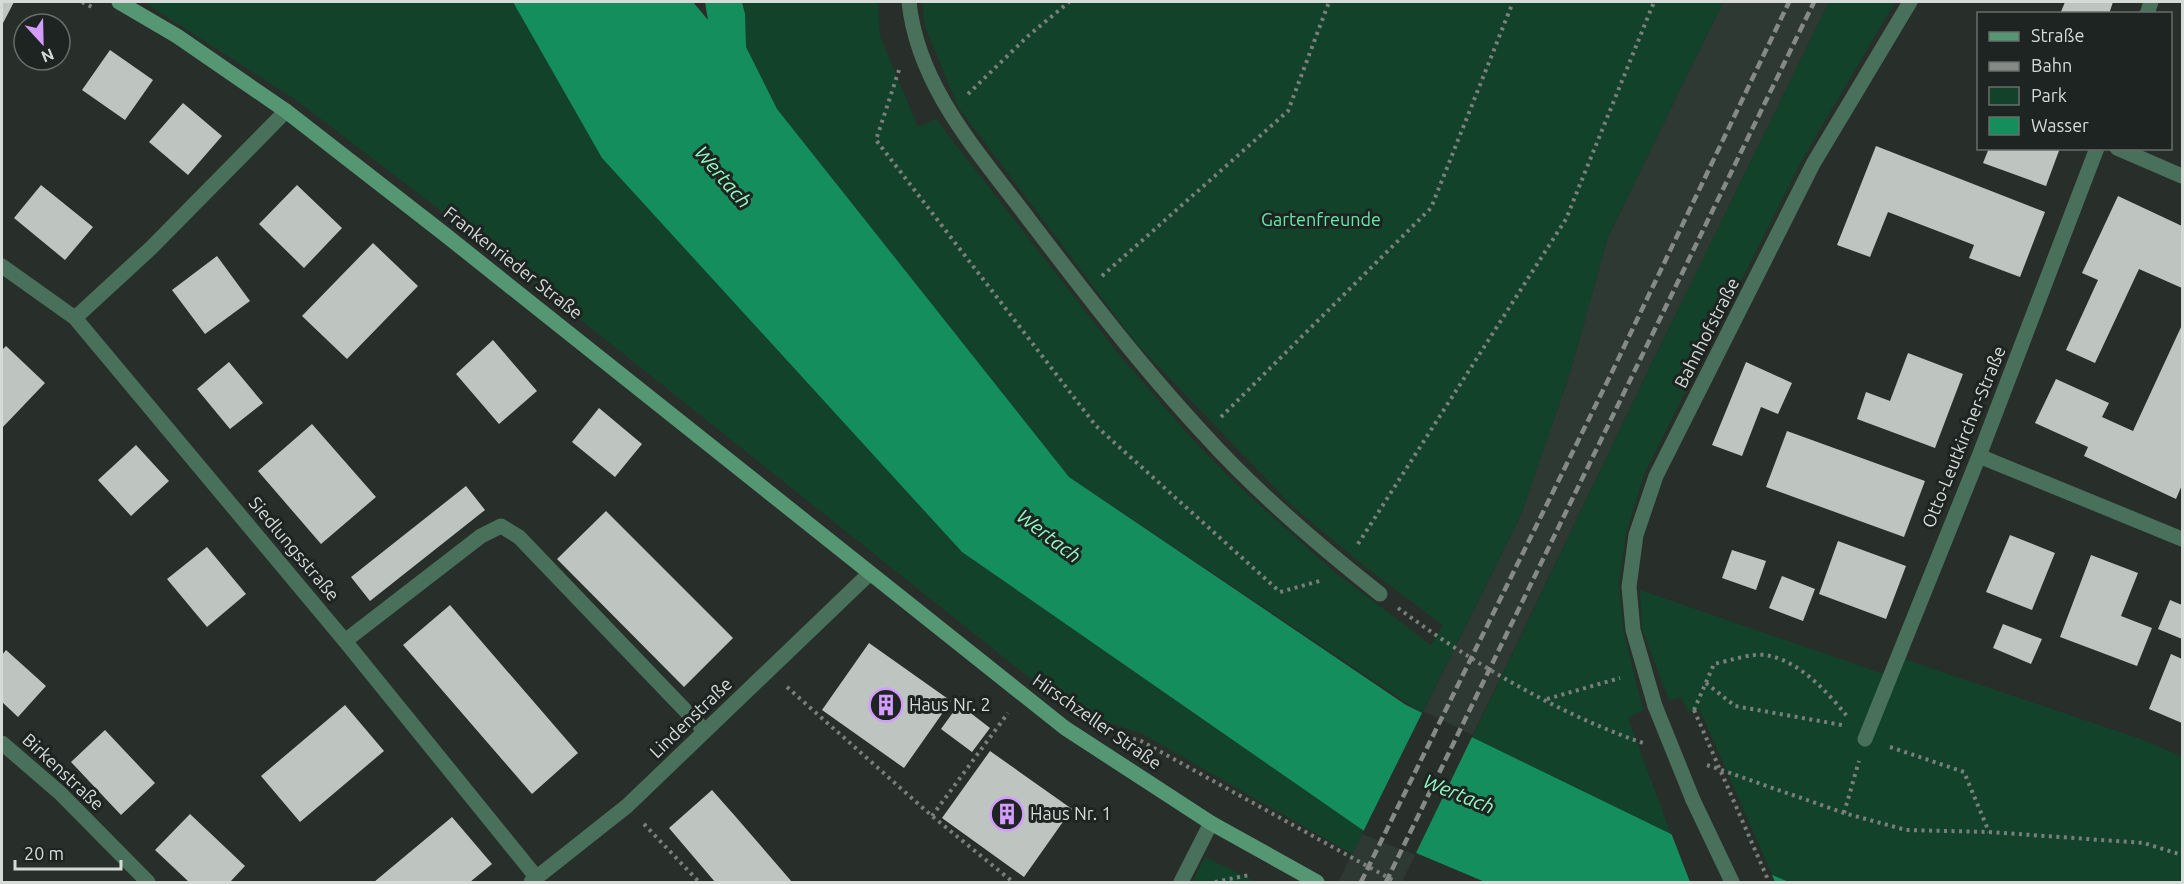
<svg xmlns="http://www.w3.org/2000/svg" width="2184" height="884" viewBox="0 0 2184 884" font-family="Ubuntu,sans-serif">
	<style>
		.built { fill: #2d3932 }
		.green { fill: #13422b }
		.water { fill: #158e5d }
		.pier { fill: #282e2a }
		.building { fill: #bec5c1 }
		.lines { fill: none; stroke-linecap: round; stroke-linejoin: round }
		.path { stroke: #7a7f7b; stroke-width: 4; stroke-dasharray: 3 4.5; stroke-linecap: butt }
		.lane { stroke: #49705a; stroke-width: 15 }
		.street { stroke: #49705a; stroke-width: 15 }
		.secondary { stroke: #559673; stroke-width: 15 }
		.rail { stroke: #858a87; stroke-width: 4.5; stroke-dasharray: 9 4.5; stroke-linecap: butt }
		.path-bridge { stroke: #7a7f7b; stroke-width: 4; stroke-dasharray: 3 4.5; stroke-linecap: butt }
		.street-bridge { stroke: #49705a; stroke-width: 15 }
		.labels { text-anchor: middle; stroke-width: 6; stroke-linejoin: round; paint-order: stroke }
		.park-label { font-size: 18px; fill: #62eeaa; stroke: #1e2421 }
		.street-label { font-size: 18px; fill: #d7dbd8; stroke: #1e2421 }
		.poi-label { font-size: 18px; fill: #d7dbd8; stroke: #1e2421; text-anchor: start }
		.water-label { font-size: 20px; font-style: italic; fill: #92fac3; stroke: #1e2421 }
	</style>
	<rect width="100%" height="100%" fill="#282e2a"/>
	<!-- built -->
	<path class="built" d="M1723 2H1829L1649 369 1402 882H1338L1521 515 1570 373 1608 237Z"/>
	<!-- green -->
	<path class="green" d="M144 2H513L602 158 962 552 1364 831 1352 854 1141 733 1071 711 512 265 296 100Z
		M742 2H878L880 36 918 127 936 119 1120 356 1195 442 1233 481 1332 570 1431 645 1443 625 1364 566 1292 506 1136 343 958 107 925 26 922 2H1723L1608 237 1570 373 1521 515 1422 713 1069 477 777 109 746 47 745 14Z
		M1829 2H1895L1802 160 1645 472 1626 533 1619 586 1624 633 1643 710 1628 718 1671 834 1472 738 1649 369Z
		M1640 590 1898 679 1904 659 2146 741 2182 757V882H1789L1773 877 1700 710 1688 712 1681 697 1669 700 1642 629Z
		M1205 857 1256 882H1258H1192Z"/>
	<!-- water -->
	<path class="water" d="M513 2H693L708 20 705 2H742L745 14 746 47 777 109 1069 477 1406 705 1671 834 1789 882H1485L1364 831 962 552 602 158Z"/>
	<!-- pier -->
	<path class="pier" d="M1423 711 1473 735 1415 855 1362 834Z
		M1670 830 1771 873 1775 882H1690Z"/>
	<!-- building -->
	<path class="building" d="M2 2H14L2 25Z
		M2065 2H2113L2109 14H2060Z
		M110 50 153 80 125 120 82 90Z
		M183 103 222 136 188 175 149 142Z
		M1876 146 2045 212 2020 277 1969 258 1974 245 1888 212 1870 257 1837 245Z
		M1989 148H2060L2046 186 1983 163Z
		M41 185 93 227 65 260 14 218Z
		M297 185 342 228 304 268 259 224Z
		M2118 196 2182 226V288L2139 269 2095 363 2066 350 2098 280 2082 273Z
		M373 243 418 286 347 359 302 316Z
		M217 256 250 301 205 334 172 290Z
		M2182 325V485L2176 499 2084 456 2088 447 2035 423 2056 379 2109 403 2102 417 2133 431Z
		M493 340 537 391 499 424 456 374Z
		M6 346 45 383 2 428V350Z
		M1908 353 1963 374 1935 448 1857 419 1866 392 1890 401Z
		M229 362 263 403 230 429 197 389Z
		M1746 362 1792 383 1778 414 1761 407 1742 456 1712 445Z
		M599 408 642 444 615 477 572 442Z
		M312 424 376 497 321 544 258 471Z
		M1787 431 1925 481 1904 537 1766 487Z
		M136 445 169 481 131 516 98 480Z
		M466 486 485 510 370 601 351 577Z
		M606 511 733 638 684 687 557 559Z
		M2010 535 2055 553 2032 610 1986 592Z
		M1838 541 1906 566 1886 619 1819 594Z
		M207 547 246 594 207 627 167 579Z
		M1732 550 1766 561 1756 590 1722 578Z
		M2091 555 2138 573 2121 616 2152 628 2137 666 2060 637Z
		M1782 576 1815 589 1803 621 1769 608Z
		M2170 600 2182 605V639L2158 629Z
		M450 605 578 753 532 794 403 645Z
		M2003 624 2042 639 2031 664 1993 648Z
		M869 643 951 701 904 768 822 710Z
		M6 650 46 686 18 717 2 702V655Z
		M2171 654 2182 659V723L2149 709Z
		M959 704 990 728 972 752 941 729Z
		M345 705 384 751 300 822 261 776Z
		M105 730 155 783 121 815 71 762Z
		M990 751 1072 809 1024 877 942 818Z
		M712 790 735 816 792 882H715L669 828Z
		M190 814 245 866 230 882H189L155 850Z
		M452 817 492 864 470 882H374Z"/>
	<g class="lines">
		<!-- path -->
		<path class="path" d="M82 2 94 8
			M899 70 876 140 1096 426 1280 592 1323 580
			M968 94 1028 36 1069 2
			M1102 276 1288 111 1329 2
			M1221 417 1431 208 1513 2
			M1358 544 1566 219 1654 2
			M1398 608C1471 662 1556 713 1643 743
			M1706 683 1735 706 1842 725
			M787 687 932 816 1013 882
			M1547 699 1620 678
			M1694 710 1714 664C1729 661 1751 653 1765 655 1799 660 1826 691 1847 716
			M1133 739 1141 741 1396 882
			M1890 747 1964 772 1989 832
			M1707 765 1844 813 1906 830 1989 832 2144 843 2182 855
			M1844 813 1859 761
			M932 816 1008 713
			M644 824 699 882
			M1215 882 1249 875"/>
		<!-- lane -->
		<path class="lane" d="M909 2C918 88 980 154 1030 221 1085 293 1140 365 1202 432 1255 491 1318 545 1380 594
			M345 641 481 536 501 526 519 537 705 731"/>
		<!-- street -->
		<path class="street" d="M2147 14 2151 2
			M2117 148 2182 176
			M2 266 75 318 345 641 537 878
			M75 318 151 248 286 111
			M1979 456 2182 539
			M1655 706 1633 630 1629 587 1636 535 1656 476 1813 164 1910 2
			M1865 739 1979 456 2097 148
			M2 743 60 793 148 882
			M1693 800 1732 882
			M531 882 627 806 870 573
			M1181 882 1211 823"/>
		<!-- secondary -->
		<path class="secondary" d="M119 2 177 36 286 111 443 233 1065 728 1211 823 1317 882"/>
		<!-- rail -->
		<path class="rail" d="M1361 882 1612 372 1789 2
			M1386 882 1814 2"/>
		<!-- path-bridge -->
		<path class="path-bridge" d="M1694 710 1769 882"/>
		<!-- street-bridge -->
		<path class="street-bridge" d="M1655 706 1693 800"/>
	</g>
	<!-- icons -->
	<defs>
		<symbol id="building-ring" viewBox="-11 -11 22 22"><circle r="9.5" fill="#1e2421" stroke="#d39cfd" stroke-width="1.5"/><path d="M-4-6H4V6H1V3H-1V6H-4ZM-2.5-4.3h1.7v1.8h-1.7ZM.8-4.3h1.7v1.8H.8ZM-2.5-1h1.7V.8h-1.7ZM.8-1h1.7V.8H.8Z" fill="#d39cfd"/></symbol>
	</defs>
	<g fill-rule="evenodd">
		<use href="#building-ring" x="867" y="686" width="38" height="38"/>
		<use href="#building-ring" x="988" y="795" width="38" height="38"/>
	</g>
	<g class="labels">
		<!-- park labels -->
		<g class="park-label">
			<text x="1321" y="226">Gartenfreunde</text>
		</g>
		<!-- street labels -->
		<g class="street-label">
			<text transform="translate(513 263) rotate(38)" y="6">Frankenrieder Straße</text>
			<text transform="translate(1707 333) rotate(-63)" y="6">Bahnhofstraße</text>
			<text transform="translate(1964 437) rotate(-68)" y="6">Otto-Leutkircher-Straße</text>
			<text transform="translate(294 549) rotate(50)" y="6">Siedlungsstraße</text>
			<text transform="translate(691 718) rotate(-44)" y="6">Lindenstraße</text>
			<text transform="translate(1097 722) rotate(35)" y="6">Hirschzeller Straße</text>
			<text transform="translate(63 772) rotate(43)" y="6">Birkenstraße</text>
		</g>
		<!-- poi labels -->
		<g class="poi-label">
			<text x="909" y="711">Haus Nr. 2</text>
			<text x="1030" y="820">Haus Nr. 1</text>
		</g>
		<!-- water labels -->
		<g class="water-label">
			<text transform="translate(723 177) rotate(49)" y="7">Wertach</text>
			<text transform="translate(1049 536) rotate(37)" y="7">Wertach</text>
			<text transform="translate(1459 794) rotate(22)" y="7">Wertach</text>
		</g>
	</g>
	<!-- border -->
	<rect width="2184" height="884" fill="none" stroke="#d7dbd8" stroke-width="6"/>
	<!-- legend -->
	<rect x="1977" y="12" width="195" height="138" fill="#1e2421" stroke="#686d6a" stroke-width="1.5"/>
	<rect x="1989" y="32" width="30" height="9" fill="#559673" stroke="#686d6a" stroke-width="1.5"/>
	<text x="2031" y="42" font-size="18" fill="#d7dbd8">Straße</text>
	<rect x="1989" y="62" width="30" height="9" fill="#858a87" stroke="#686d6a" stroke-width="1.5"/>
	<text x="2031" y="72" font-size="18" fill="#d7dbd8">Bahn</text>
	<rect x="1989" y="87" width="30" height="18" fill="#13422b" stroke="#686d6a" stroke-width="1.5"/>
	<text x="2031" y="102" font-size="18" fill="#d7dbd8">Park</text>
	<rect x="1989" y="117" width="30" height="18" fill="#158e5d" stroke="#686d6a" stroke-width="1.5"/>
	<text x="2031" y="132" font-size="18" fill="#d7dbd8">Wasser</text>
	<!-- north arrow -->
	<g transform="translate(42 42) rotate(158)"><circle r="28" fill="#1e2421" stroke="#686d6a" stroke-width="1.5"/>
	<path d="M0-4.5L10 22L0 15L-10 22Z" fill="#d39cfd"/>
	<text y="-9" font-size="16" font-weight="bold" text-anchor="middle" fill="#d7dbd8">N</text>
	</g>
	<!-- scale -->
	<path d="M15 860v9h106v-9" fill="none" stroke="#d7dbd8" stroke-width="3"/>
	<text x="24" y="860" font-size="18" fill="#d7dbd8" stroke="#1e2421" stroke-width="4.5" paint-order="stroke">20 m</text>
</svg>
